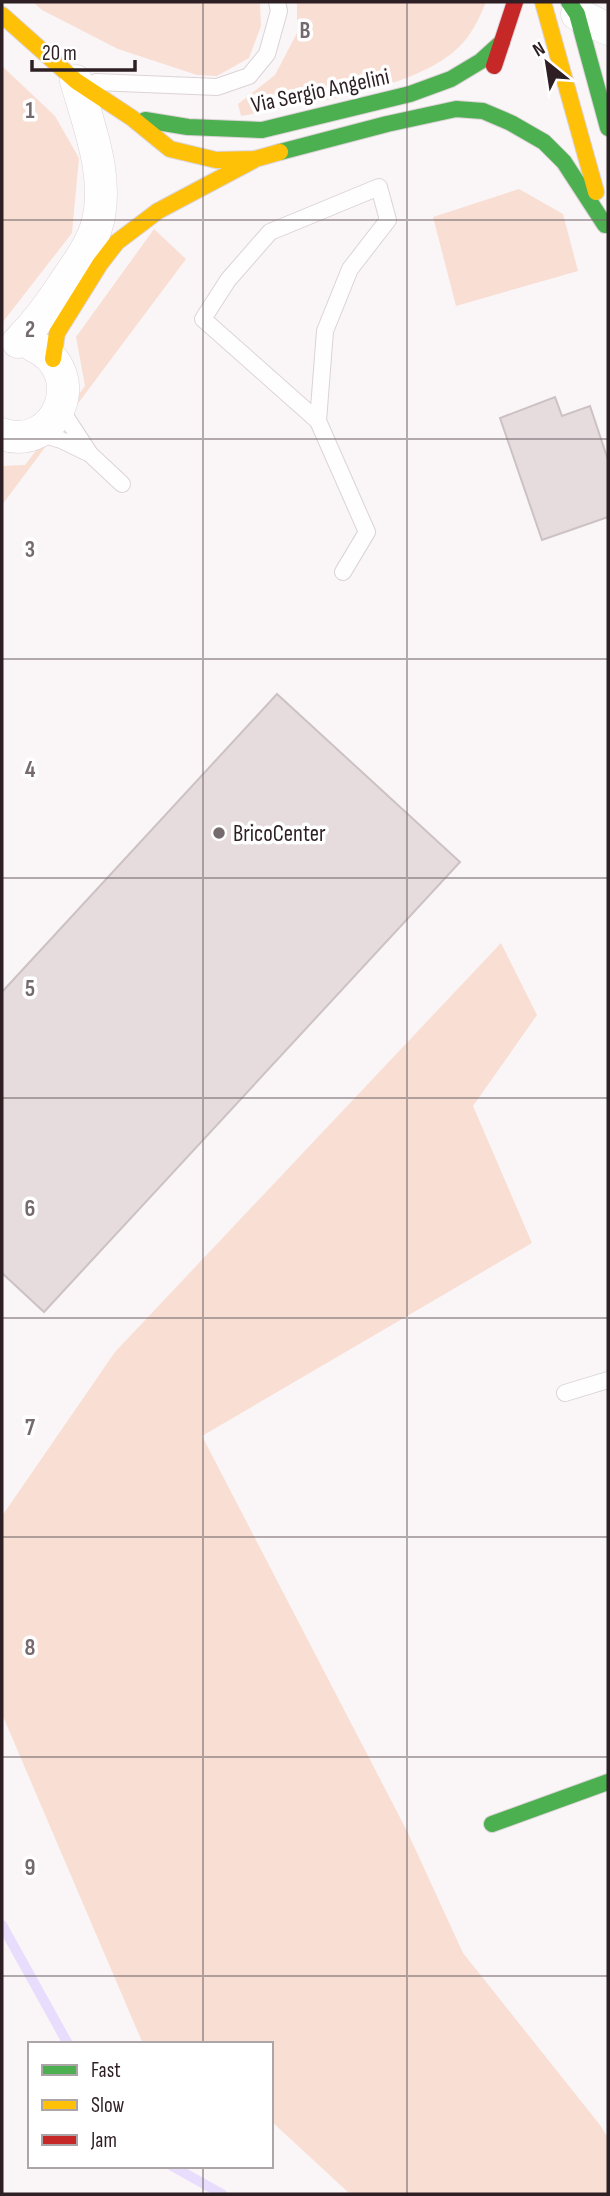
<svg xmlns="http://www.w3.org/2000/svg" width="610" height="2196" viewBox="0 0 610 2196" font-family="'Sofia Sans Condensed',sans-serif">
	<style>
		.green { fill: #f9ded3 }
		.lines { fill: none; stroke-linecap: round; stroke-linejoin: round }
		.stream { stroke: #e8ddfc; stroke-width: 10 }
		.building { fill: #e6dcdd; stroke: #ccc2c3; stroke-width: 2 }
		.lane-casing { stroke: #dcd3d7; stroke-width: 18 }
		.street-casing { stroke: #dcd3d7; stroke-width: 33 }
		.fast-casing { stroke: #dcd3d7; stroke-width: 18 }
		.slow-casing { stroke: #dcd3d7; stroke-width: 18 }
		.jam-casing { stroke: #dcd3d7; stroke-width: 18 }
		.lane { stroke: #fefefe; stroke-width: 16 }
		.street { stroke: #fefefe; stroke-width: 32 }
		.fast { stroke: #4caf50; stroke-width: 16 }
		.slow { stroke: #ffc107; stroke-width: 16 }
		.jam { stroke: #c62828; stroke-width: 16 }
		.grid { fill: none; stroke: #756a6e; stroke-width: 2; stroke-opacity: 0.55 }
		.poi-dot { fill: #756a6e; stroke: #fff; stroke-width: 2.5 }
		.labels { text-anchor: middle; stroke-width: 7; stroke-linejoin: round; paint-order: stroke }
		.street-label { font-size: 23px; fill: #2d1f24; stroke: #fff }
		.poi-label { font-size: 23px; fill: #2d1f24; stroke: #fff; text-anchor: start }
		.grid-label { font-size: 23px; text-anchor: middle; font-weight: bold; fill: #756a6e; stroke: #fff; stroke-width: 7; stroke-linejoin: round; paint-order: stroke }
	</style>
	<rect width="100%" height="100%" fill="#faf6f7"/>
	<!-- green -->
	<path class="green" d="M33 2H260L261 26 249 58 217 76 197 75 118 49 42 10Z
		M297 2H486C479 19 472 34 459 47 414 91 302 104 241 116L238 104 275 75 297 33Z
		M2 66 55 116 79 158 72 233 2 323Z
		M519 189 563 214 578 271 456 306 433 217Z
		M154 229 186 259 2 505V466L25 465 85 386 76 337Z
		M501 943 537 1015 473 1106 532 1243 202 1436 407 1831 463 1953 600 2125 608 2138V2194H350L271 2121V2044H143L2 1714V1516L115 1352Z"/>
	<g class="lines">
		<!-- stream -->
		<path class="stream" d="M2 1925 68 2044
			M172 2166 222 2194"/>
	</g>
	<!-- building -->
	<path class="building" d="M555 397 562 416 590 406 608 460V517L542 540 500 418Z
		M277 694 460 862 44 1312 2 1273V992Z"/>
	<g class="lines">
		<defs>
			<path id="lane" d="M96 82 217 87 249 76 267 54 279 11 277 2
				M60 408 90 454 122 484
				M318 421 203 319 228 280 270 232 379 187 388 220 350 269 325 331 318 421 367 532 343 572
				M38 433 61 440 88 453
				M565 1393 608 1380"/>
			<path id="street" d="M577 14 608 29
				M18 342C38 322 51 303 67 279 78 263 90 246 96 228 111 181 89 126 76 81
				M2 434C57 453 90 372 34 346"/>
			<path id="fast" d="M569 2 577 14 608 128
				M145 120 188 127 262 130 410 94 451 79 481 61 502 42
				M280 152 387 124 456 109 483 111 511 123 544 142 564 162 605 225
				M492 1824 608 1782"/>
			<path id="slow" d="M543 2 596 192
				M2 15 76 81 132 118 170 149 216 160 255 159 280 152
				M53 359 57 333 100 264 117 242 158 211 254 160"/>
			<path id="jam" d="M494 66 515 2"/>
		</defs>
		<!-- lane casing -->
		<use href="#lane" class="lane-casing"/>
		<!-- street casing -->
		<use href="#street" class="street-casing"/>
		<!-- fast casing -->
		<use href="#fast" class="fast-casing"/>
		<!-- slow casing -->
		<use href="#slow" class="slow-casing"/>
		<!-- jam casing -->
		<use href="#jam" class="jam-casing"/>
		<!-- lane -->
		<use href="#lane" class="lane"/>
		<!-- street -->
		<use href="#street" class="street"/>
		<!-- fast -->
		<use href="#fast" class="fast"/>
		<!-- slow -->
		<use href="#slow" class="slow"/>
		<!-- jam -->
		<use href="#jam" class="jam"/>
	</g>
	<!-- grid -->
	<path class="grid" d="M203 2V2044M407 2V2194M2 220H608M2 439H608M2 659H608M2 878H608M2 1098H608M2 1318H608M2 1537H608M2 1757H608M2 1976H608M203 2166V2194"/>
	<!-- markers -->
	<circle class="poi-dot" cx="219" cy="833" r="7"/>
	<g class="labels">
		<!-- street labels -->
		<g class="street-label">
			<text transform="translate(320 90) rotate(-12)" y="8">Via Sergio Angelini</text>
		</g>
		<!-- poi labels -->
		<g class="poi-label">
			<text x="233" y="841">BricoCenter</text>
		</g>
	</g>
	<g class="grid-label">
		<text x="305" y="38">B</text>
		<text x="30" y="118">1</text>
		<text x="30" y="337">2</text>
		<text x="30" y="557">3</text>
		<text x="30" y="777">4</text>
		<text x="30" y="996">5</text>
		<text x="30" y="1216">6</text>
		<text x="30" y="1435">7</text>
		<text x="30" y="1655">8</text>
		<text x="30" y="1875">9</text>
	</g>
	<!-- border -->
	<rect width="610" height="2196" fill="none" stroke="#2d1f24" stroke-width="7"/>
	<!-- legend -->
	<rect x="28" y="2042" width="245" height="126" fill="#ffffff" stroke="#aba5a7" stroke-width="2"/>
	<rect x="42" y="2065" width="35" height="10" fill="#4caf50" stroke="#aba5a7" stroke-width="2"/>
	<text x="91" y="2077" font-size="21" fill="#2d1f24">Fast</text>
	<rect x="42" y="2100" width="35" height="10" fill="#ffc107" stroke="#aba5a7" stroke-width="2"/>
	<text x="91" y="2112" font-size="21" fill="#2d1f24">Slow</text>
	<rect x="42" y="2135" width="35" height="10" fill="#c62828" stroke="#aba5a7" stroke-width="2"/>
	<text x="91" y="2147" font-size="21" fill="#2d1f24">Jam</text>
	<!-- north arrow -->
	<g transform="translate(547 63) rotate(330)" stroke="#ffffff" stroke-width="5" paint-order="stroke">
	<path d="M0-5L12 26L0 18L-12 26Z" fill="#2d1f24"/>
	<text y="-10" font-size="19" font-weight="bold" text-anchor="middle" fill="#2d1f24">N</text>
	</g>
	<!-- scale -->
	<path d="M32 60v10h103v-10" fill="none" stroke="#2d1f24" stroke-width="3.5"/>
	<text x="42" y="60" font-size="21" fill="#2d1f24" stroke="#ffffff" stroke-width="5" paint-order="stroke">20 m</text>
</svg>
